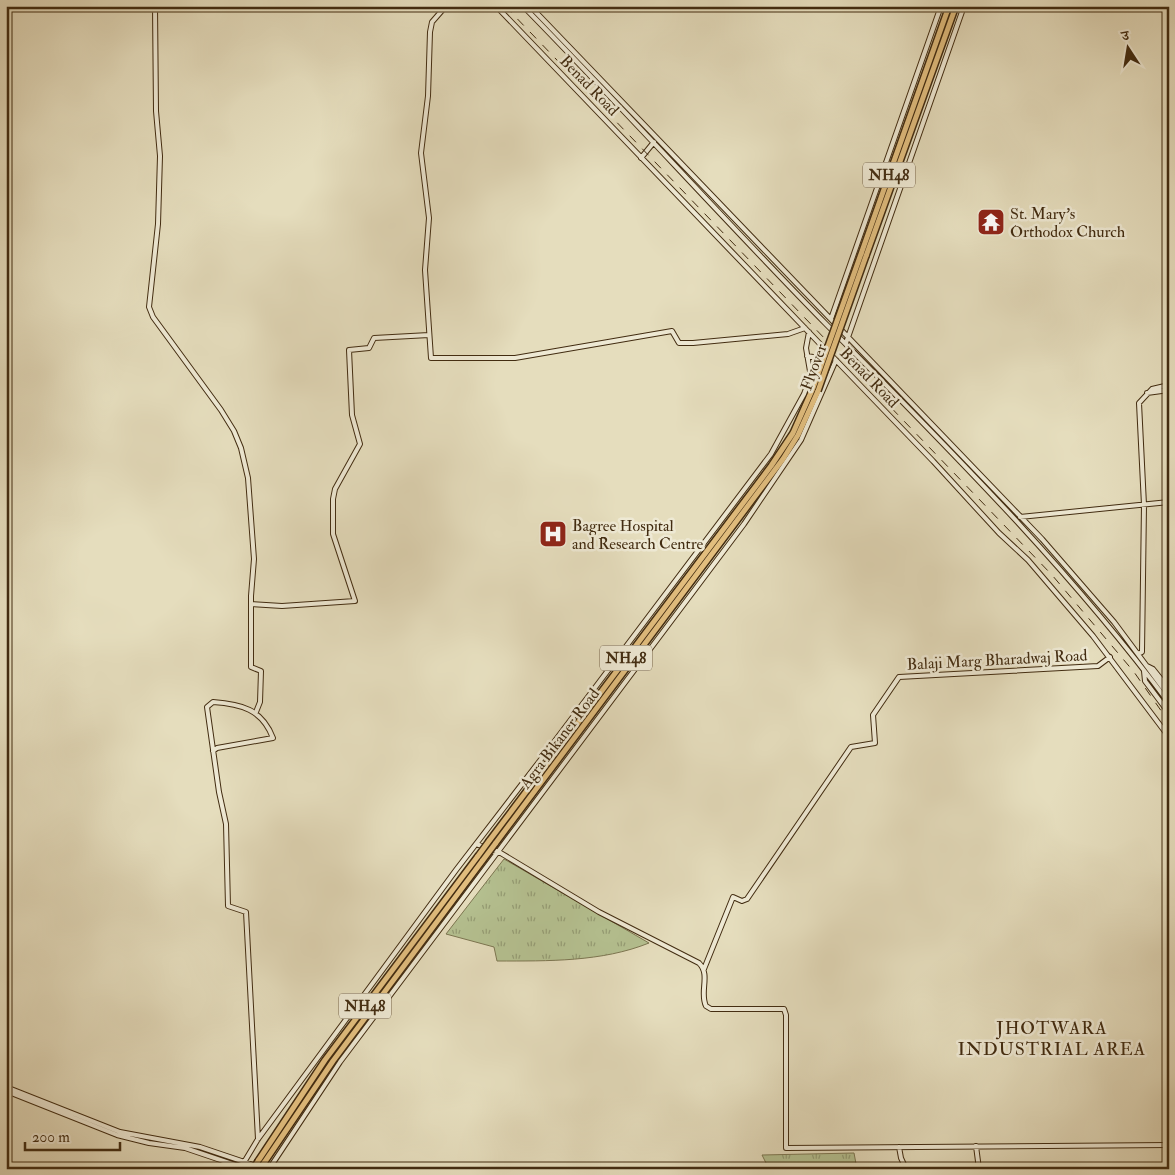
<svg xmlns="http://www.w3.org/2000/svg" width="1175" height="1175" viewBox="0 0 1175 1175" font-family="'IM FELL Double Pica','Noto Serif Devanagari',serif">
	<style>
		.grass { fill: url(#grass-tufts); stroke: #7c7651 }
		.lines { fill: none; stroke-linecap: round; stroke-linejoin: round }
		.secondary-casing { stroke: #422c11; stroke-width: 6 }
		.highway-casing { stroke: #422c11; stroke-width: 8 }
		.secondary { stroke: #eee9d4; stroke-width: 4 }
		.highway { stroke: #e2be7e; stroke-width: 5 }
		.rail { stroke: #422c11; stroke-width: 1; stroke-dasharray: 9 9; stroke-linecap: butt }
		.highway-bridge-casing { stroke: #422c11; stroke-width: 8; stroke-linecap: butt }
		.highway-bridge { stroke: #e2be7e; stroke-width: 5 }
		.labels { text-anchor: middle; stroke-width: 5; stroke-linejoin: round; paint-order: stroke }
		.shield { fill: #eee9d4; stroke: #76654c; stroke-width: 1 }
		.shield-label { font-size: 15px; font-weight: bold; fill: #422c11 }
		.street-label { font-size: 16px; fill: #422c11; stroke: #eee9d4 }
		.poi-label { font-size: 16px; fill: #422c11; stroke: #eee9d4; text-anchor: start }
		.neighbourhood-label { font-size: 18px; letter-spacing: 1px; fill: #422c11; stroke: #eee9d4 }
	</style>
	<defs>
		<pattern id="grass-tufts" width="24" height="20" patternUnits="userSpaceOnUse" patternTransform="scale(1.25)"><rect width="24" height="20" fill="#b5c191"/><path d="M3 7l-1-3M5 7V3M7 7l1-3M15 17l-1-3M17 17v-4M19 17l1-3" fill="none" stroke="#959d75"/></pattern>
	</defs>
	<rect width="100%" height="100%" fill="#e5ddbd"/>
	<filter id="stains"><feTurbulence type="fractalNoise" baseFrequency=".004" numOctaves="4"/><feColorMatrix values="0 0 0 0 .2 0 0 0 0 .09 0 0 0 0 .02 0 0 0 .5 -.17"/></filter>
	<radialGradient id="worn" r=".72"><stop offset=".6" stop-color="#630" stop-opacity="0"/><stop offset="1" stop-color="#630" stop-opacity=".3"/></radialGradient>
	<!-- grass -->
	<path class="grass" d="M504 859 649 943C602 962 548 961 497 961L494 947 446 934Z
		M854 1153 857 1169H769L762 1155Z"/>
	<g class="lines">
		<defs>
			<path id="secondary" d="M155 6 156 111 160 156 158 224 149 307 153 317 221 410 234 431 241 448 248 478 254 559 251 596V667L261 671 260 702 256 712
				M446 6 432 22 430 32 428 96 421 153 429 218 425 270 431 358H515L672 331 679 343H693L788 334 805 328
				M496 6 823 347
				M523 6C626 111 724 220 826 324 946 446 1067 566 1169 703
				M530 6 1042 539 1114 622 1169 696
				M641 158 654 142
				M831 319 941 6
				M809 332 806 348 811 377
				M846 343 964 6
				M830 354 933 461 999 533 1028 560 1093 636 1169 737
				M807 356 831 360
				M1147 393 1169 390
				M1020 517 1169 502
				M251 604 282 606 355 601 333 534V499L335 489 360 444 352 415 349 350 369 348 374 338 429 335
				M1138 654 1142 652 1144 505 1139 403 1152 389 1169 385
				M1147 666 1153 669 1169 689
				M1144 671 1145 681 1169 713
				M213 751 217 748 273 738C262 709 241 704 213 702L207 707 219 792 226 824 228 906 246 912 258 1139
				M476 844 499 852 599 912 699 963C711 975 699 992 706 1006L711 1009H784L786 1015V1148L1169 1145
				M704 969 733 897 742 901 747 899 851 747 875 743 873 715 899 677 1098 666 1110 657
				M6 1087 120 1132 200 1147 265 1169
				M6 1091 117 1135 149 1143 185 1148 247 1169
				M976 1146 979 1169
				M899 1147 901 1158 906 1169
				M240 1169 258 1139 456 870 542 758 771 454 804 394 822 346
				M269 1169 340 1062 744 524 801 440 836 360"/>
			<path id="highway" d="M861 254 949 6
				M866 256 956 6
				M489 841 771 466 793 433 813 388
				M495 844 783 459 798 435 818 391
				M258 1161 325 1060 478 856
				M264 1163 333 1061 483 860"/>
		</defs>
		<!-- secondary casing -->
		<use href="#secondary" class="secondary-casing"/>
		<!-- highway casing -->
		<use href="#highway" class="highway-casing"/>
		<!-- secondary -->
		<use href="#secondary" class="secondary"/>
		<!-- highway -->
		<use href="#highway" class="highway"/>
		<!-- rail -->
		<path class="rail" d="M505 6 1052 575 1134 672 1169 722"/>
		<defs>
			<path id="highway-bridge" d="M813 388 861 254
				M818 391 866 256
				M478 856 489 841
				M483 860 495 844
				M253 1169 258 1161
				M260 1169 264 1163"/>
		</defs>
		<!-- highway-bridge casing -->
		<use href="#highway-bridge" class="highway-bridge-casing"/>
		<!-- highway-bridge -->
		<use href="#highway-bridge" class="highway-bridge"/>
	</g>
	<!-- icons -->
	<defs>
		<symbol id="temple-square" viewBox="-11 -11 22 22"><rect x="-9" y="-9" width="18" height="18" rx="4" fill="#8f2418" stroke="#eee9d4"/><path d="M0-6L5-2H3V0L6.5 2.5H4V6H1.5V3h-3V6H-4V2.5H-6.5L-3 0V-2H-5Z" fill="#fff"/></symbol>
		<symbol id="hospital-square" viewBox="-11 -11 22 22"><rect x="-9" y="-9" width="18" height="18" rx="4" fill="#8f2418" stroke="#eee9d4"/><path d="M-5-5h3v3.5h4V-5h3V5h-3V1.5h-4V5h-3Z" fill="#fff"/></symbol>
	</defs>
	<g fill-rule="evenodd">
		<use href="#temple-square" x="975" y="206" width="32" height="32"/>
		<use href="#hospital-square" x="537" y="518" width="32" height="32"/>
	</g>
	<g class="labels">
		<!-- shield labels -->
		<g class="shield">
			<rect x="863" y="162.5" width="52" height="25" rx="4"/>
			<rect x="600" y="645.5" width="52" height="25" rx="4"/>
			<rect x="339" y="993.5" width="52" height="25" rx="4"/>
		</g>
		<g class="shield-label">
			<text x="889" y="180">NH48</text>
			<text x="626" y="663">NH48</text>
			<text x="365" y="1011">NH48</text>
		</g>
		<!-- street labels -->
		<g class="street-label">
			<text transform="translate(590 85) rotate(46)" y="6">Benad Road</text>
			<text transform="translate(813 367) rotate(-70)" y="6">Flyover</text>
			<text transform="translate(870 377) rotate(46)" y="6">Benad Road</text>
			<text transform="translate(997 659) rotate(-3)" y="6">Balaji Marg Bharadwaj Road</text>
			<text transform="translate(559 738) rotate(-53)" y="6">Agra Bikaner Road</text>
		</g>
		<!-- poi labels -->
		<g class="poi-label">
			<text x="1010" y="219">St. Mary's<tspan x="1010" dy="18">Orthodox Church</tspan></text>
			<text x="572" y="531">Bagree Hospital<tspan x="572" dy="18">and Research Centre</tspan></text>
		</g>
		<!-- neighbourhood labels -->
		<g class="neighbourhood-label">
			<text x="1052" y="1034">JHOTWARA<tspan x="1052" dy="21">INDUSTRIAL AREA</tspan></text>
		</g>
	</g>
	<!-- margin -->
	<rect width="1175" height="1175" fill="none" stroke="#e5ddbd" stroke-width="25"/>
	<rect x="8" y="8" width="1160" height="1160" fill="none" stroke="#422c11" stroke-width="2.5"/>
	<rect x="12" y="12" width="1150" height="1150" fill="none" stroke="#422c11"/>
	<!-- north arrow -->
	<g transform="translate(1128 48) rotate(348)" stroke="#eee9d4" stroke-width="4" paint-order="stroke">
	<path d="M0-4L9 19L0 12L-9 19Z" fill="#422c11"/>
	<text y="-8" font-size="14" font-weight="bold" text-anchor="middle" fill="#422c11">उ</text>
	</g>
	<!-- scale -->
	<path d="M25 1142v8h95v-8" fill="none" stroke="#422c11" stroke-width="2.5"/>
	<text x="32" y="1142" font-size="15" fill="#422c11" stroke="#eee9d4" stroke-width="4" paint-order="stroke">200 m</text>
	<rect width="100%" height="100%" filter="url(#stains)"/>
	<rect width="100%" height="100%" fill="url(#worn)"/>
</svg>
